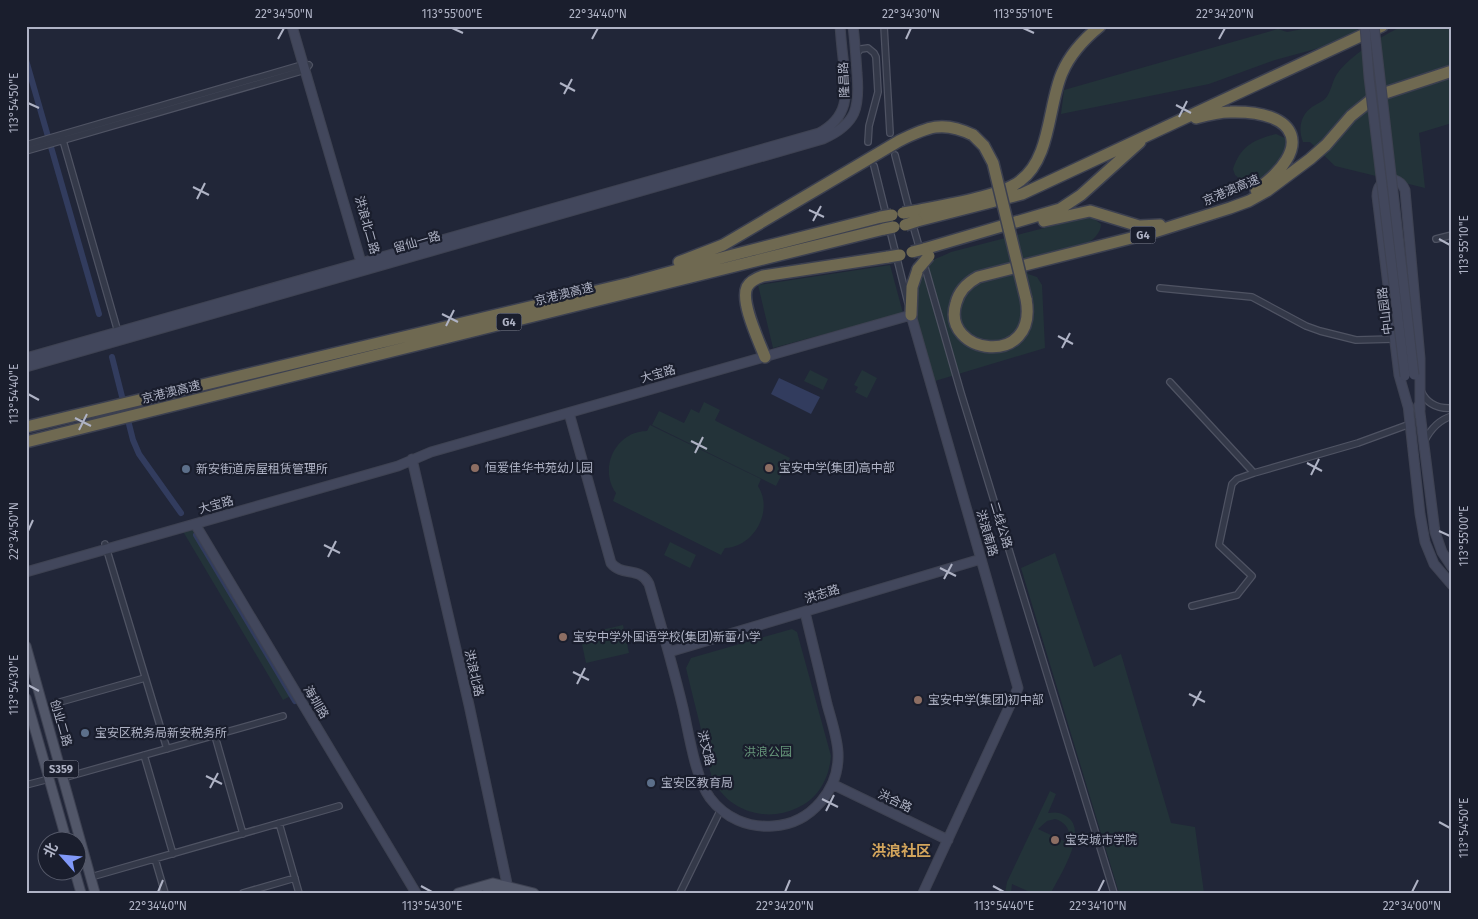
<svg xmlns="http://www.w3.org/2000/svg" width="1478" height="919" viewBox="0 0 1478 919" font-family="'Fira Sans','Noto Sans SC',sans-serif">
	<style>
		.green { fill: #233339; fill-rule: evenodd }
		.water { fill: #323c5e }
		.lines { fill: none; stroke-linecap: round; stroke-linejoin: round }
		.canal { stroke: #323c5e; stroke-width: 6 }
		.street-casing { stroke: #4f5363; stroke-width: 8 }
		.secondary-casing { stroke: #3e4252; stroke-width: 11 }
		.primary-casing { stroke: #3e4252; stroke-width: 11 }
		.highway-casing { stroke: #3c4050; stroke-width: 14 }
		.street { stroke: #343949; stroke-width: 5.5 }
		.secondary { stroke: #42475c; stroke-width: 9 }
		.primary { stroke: #525769; stroke-width: 9 }
		.highway { stroke: #6f6951; stroke-width: 11 }
		.secondary-bridge-casing { stroke: #3e4252; stroke-width: 11; stroke-linecap: butt }
		.highway-bridge-casing { stroke: #3c4050; stroke-width: 14; stroke-linecap: butt }
		.secondary-bridge { stroke: #42475c; stroke-width: 9 }
		.highway-bridge { stroke: #6f6951; stroke-width: 11 }
		.ticks { fill: none; stroke: #afb3c5; stroke-width: 2 }
		.education-dot { fill: #8d6e63; stroke: #1a1e2d; stroke-width: 2 }
		.service-dot { fill: #5c6f8a; stroke: #1a1e2d; stroke-width: 2 }
		.labels { text-anchor: middle; stroke-width: 4.5; stroke-linejoin: round; paint-order: stroke }
		.shield { fill: #1a1e2d; stroke: #828697; stroke-width: 1 }
		.shield-label { font-size: 11px; font-weight: bold; fill: #afb3c5 }
		.street-label { font-size: 12px; fill: #afb3c5; stroke: #1a1e2d }
		.poi-label { font-size: 12px; fill: #afb3c5; stroke: #1a1e2d; text-anchor: start }
		.park-label { font-size: 12px; fill: #66967a; stroke: #1a1e2d }
		.quarter-label { font-size: 15px; font-weight: bold; fill: #d3a55c; stroke: #1a1e2d }
		.neatline { fill: none; stroke: #afb3c5; stroke-width: 2 }
		.ticks-label { font-size: 12px; text-anchor: middle; fill: #afb3c5 }
	</style>
	<rect width="100%" height="100%" fill="#212638"/>
	<!-- green -->
	<path class="green" d="M1318 26H1364L1358 29 1345 41 1275 60 1209 84 1061 114 1064 90 1278 29 1287 32Z
		M1403 26H1452V123L1419 133 1425 188 1335 166 1310 142H1303C1298 130 1300 115 1312 107 1316 104 1322 102 1325 99 1331 93 1332 81 1337 74 1348 57 1384 34 1403 26Z
		M1276 134 1285 138 1288 143 1276 169 1259 179 1241 180 1235 175 1233 169C1241 146 1253 140 1276 134Z
		M1083 218H1093L1101 224C1101 233 1093 240 1085 245L1025 263 1028 274 1037 277 1042 285 1045 348 935 381C923 345 895 289 933 260 938 257 946 255 951 252Z
		M890 265 903 313 773 348 758 285Z
		M810 370 828 379 823 390 804 381Z
		M862 370 877 378 867 398 855 392 858 387 854 385Z
		M704 402 720 410 715 420 716 421 790 458 776 486 652 425 659 411 684 423 691 409 699 413Z
		M650 425 761 479 758 486C774 511 754 547 725 548L721 555 613 501 616 493C598 468 616 431 647 431Z
		M195 524 298 692 283 700 181 528Z
		M670 542 696 555 690 568 664 555Z
		M1055 553 1094 667 1121 654 1171 823 1195 827 1204 893H1119L1021 568Z
		M623 625 629 653 586 663 580 635Z
		M792 629 797 632 831 756C829 779 818 799 797 808 767 823 727 811 713 779 708 769 708 757 705 746 699 720 692 694 686 668L691 658Z
		M1050 791 1056 794 1048 813C1055 812 1060 812 1066 816 1090 830 1060 875 1051 893H1032L1012 884 1011 893H1005L1007 882ZM1055 819C1066 822 1072 831 1068 843L1038 829 1047 821Z"/>
	<!-- water -->
	<path class="water" d="M779 378 820 397 811 414 771 394Z"/>
	<g class="lines">
		<!-- canal -->
		<path class="canal" d="M26 60 99 314
			M112 357 133 440 139 454 181 513
			M196 535 295 701"/>
		<defs>
			<path id="street" d="M884 26 890 133
				M856 54 861 49 868 48 874 53 876 57 878 92 869 126 868 142
				M62 137 118 332
				M26 145 305 64
				M26 151 305 70 309 65
				M895 155 910 213
				M874 166 908 303
				M912 222 961 393 1114 893
				M1436 239 1452 235
				M1160 288 1252 297 1306 326 1320 331 1356 340 1394 339
				M1170 382 1254 473 1358 443 1410 424
				M1421 391C1427 404 1438 409 1452 408
				M1424 442C1430 430 1438 420 1452 416
				M105 544 167 749
				M1192 606 1237 595 1252 576 1219 545 1232 484 1237 479 1254 473
				M53 704 145 678
				M215 736 243 834
				M144 755 173 854
				M63 778 283 716
				M26 785 49 779
				M279 823 299 893
				M155 859 165 893
				M91 877 339 806
				M243 893 295 878
				M680 893 721 809"/>
			<path id="secondary" d="M292 26 363 269
				M26 358 819 133C849 117 847 95 844 65 842 52 841 39 840 26
				M26 367 823 139C857 124 860 107 857 73 856 57 855 42 853 26
				M1408 405 1420 514 1425 542 1434 564 1452 585
				M1419 405 1435 532 1442 552 1452 567
				M1409 410 1399 375 1377 196C1377 178 1398 173 1405 190L1420 358V410
				M569 413 611 563C622 577 640 566 649 584 661 625 673 666 683 708 689 734 695 777 710 798 725 818 748 828 773 826 811 824 840 789 838 752 837 736 831 719 827 704 820 673 812 642 805 612
				M412 459 469 705 509 893
				M195 524 416 893
				M26 572 398 466 431 452 911 315 1018 688 923 893
				M669 652 981 559
				M832 784 948 840"/>
			<path id="primary" d="M26 646 95 893
				M26 698 67 842
				M75 872 81 893
				M458 893 493 883 534 893
				M487 893 495 891 503 893"/>
			<path id="highway" d="M1196 118C1207 115 1218 112 1230 112 1300 110 1314 149 1256 190
				M915 211C942 205 999 197 1020 181 1051 159 1048 105 1062 73 1070 54 1084 39 1100 26
				M917 221 1022 194 1382 26
				M1044 221 1090 211 1139 226 1160 225
				M924 249 1060 209 1081 195 1140 142
				M679 262 723 245 899 141C927 127 943 120 973 135
				M1026 299C1039 369 940 355 956 303 959 291 967 283 978 277L1151 233 1230 208 1249 201 1267 191 1310 159 1326 145 1351 116 1376 96 1452 71
				M911 315 912 287 918 269
				M765 357C759 341 740 302 747 287 750 281 757 278 763 276L888 257
				M26 427 630 283 725 257 881 217
				M26 442 884 229"/>
		</defs>
		<!-- street casing -->
		<use href="#street" class="street-casing"/>
		<!-- secondary casing -->
		<use href="#secondary" class="secondary-casing"/>
		<!-- primary casing -->
		<use href="#primary" class="primary-casing"/>
		<!-- highway casing -->
		<use href="#highway" class="highway-casing"/>
		<!-- street -->
		<use href="#street" class="street"/>
		<!-- secondary -->
		<use href="#secondary" class="secondary"/>
		<!-- primary -->
		<use href="#primary" class="primary"/>
		<!-- highway -->
		<use href="#highway" class="highway"/>
		<defs>
			<path id="secondary-bridge" d="M1365 26 1369 77 1405 376
				M1374 26 1414 375"/>
			<path id="highway-bridge" d="M973 135 984 146 993 163 1026 299
				M903 213 915 211
				M881 217 892 215
				M905 225 917 221
				M884 229 894 227
				M912 252 924 249
				M888 257 900 255
				M918 269 929 256"/>
		</defs>
		<!-- secondary-bridge casing -->
		<use href="#secondary-bridge" class="secondary-bridge-casing"/>
		<!-- highway-bridge casing -->
		<use href="#highway-bridge" class="highway-bridge-casing"/>
		<!-- secondary-bridge -->
		<use href="#secondary-bridge" class="secondary-bridge"/>
		<!-- highway-bridge -->
		<use href="#highway-bridge" class="highway-bridge"/>
	</g>
	<!-- ticks -->
	<path class="ticks" d="M452 28 463 33M1023 28 1034 33M278 39 284 28M592 39 598 28M906 39 911 28M1219 39 1225 28M560 83 575 91M564 94 572 79M28 103 39 108M1176 105 1191 113M1179 117 1187 101M193 187 209 195M197 199 205 183M809 210 824 217M813 221 821 206M1439 239 1450 245M442 314 458 322M446 326 454 310M1058 336 1073 344M1062 348 1070 333M28 394 39 400M75 418 91 426M79 430 87 414M691 441 707 449M695 453 703 437M1307 463 1322 471M1311 475 1319 459M28 531 33 520M1439 531 1450 536M324 545 340 553M328 557 336 541M940 568 956 576M944 579 952 564M573 672 589 680M577 684 585 668M28 685 39 691M1189 694 1205 702M1193 706 1201 691M206 776 222 784M210 788 218 773M822 799 838 807M826 811 834 795M1439 822 1450 828M421 886 432 892M993 886 1004 892M158 892 163 880M785 892 790 880M1098 892 1104 880M1412 892 1418 880"/>
	<!-- markers -->
	<g class="education-dot">
		<circle cx="475" cy="468" r="5"/>
		<circle cx="769" cy="468" r="5"/>
		<circle cx="563" cy="637" r="5"/>
		<circle cx="918" cy="700" r="5"/>
		<circle cx="1055" cy="840" r="5"/>
	</g>
	<g class="service-dot">
		<circle cx="186" cy="469" r="5"/>
		<circle cx="85" cy="733" r="5"/>
		<circle cx="651" cy="783" r="5"/>
	</g>
	<g class="labels">
		<!-- shield labels -->
		<g class="shield">
			<rect x="1130.5" y="226.5" width="25" height="17" rx="4"/>
			<rect x="496.5" y="313.5" width="25" height="17" rx="4"/>
			<rect x="43.5" y="760.5" width="35" height="17" rx="4"/>
		</g>
		<g class="shield-label">
			<text x="1143" y="239">G4</text>
			<text x="509" y="326">G4</text>
			<text x="61" y="773">S359</text>
		</g>
		<!-- street labels -->
		<g class="street-label">
			<text transform="translate(844 80) rotate(-92)" y="4">隆昌路</text>
			<text transform="translate(1231 190) rotate(-23)" y="4">京港澳高速</text>
			<text transform="translate(367 225) rotate(74)" y="4">洪浪北二路</text>
			<text transform="translate(417 242) rotate(-16)" y="4">留仙一路</text>
			<text transform="translate(564 294) rotate(-14)" y="4">京港澳高速</text>
			<text transform="translate(1385 311) rotate(-97)" y="4">中山园路</text>
			<text transform="translate(658 374) rotate(-16)" y="4">大宝路</text>
			<text transform="translate(171 392) rotate(-14)" y="4">京港澳高速</text>
			<text transform="translate(216 505) rotate(-16)" y="4">大宝路</text>
			<text transform="translate(1001 525) rotate(73)" y="4">二线公路</text>
			<text transform="translate(987 533) rotate(74)" y="4">洪浪南路</text>
			<text transform="translate(822 594) rotate(-17)" y="4">洪志路</text>
			<text transform="translate(474 673) rotate(77)" y="4">洪浪北路</text>
			<text transform="translate(316 702) rotate(59)" y="4">海圳路</text>
			<text transform="translate(61 723) rotate(74)" y="4">创业二路</text>
			<text transform="translate(706 748) rotate(76)" y="4">洪文路</text>
			<text transform="translate(895 801) rotate(26)" y="4">洪合路</text>
		</g>
		<!-- poi labels -->
		<g class="poi-label">
			<text x="485" y="472">恒爱佳华书苑幼儿园</text>
			<text x="779" y="472">宝安中学(集团)高中部</text>
			<text x="196" y="473">新安街道房屋租赁管理所</text>
			<text x="573" y="641">宝安中学外国语学校(集团)新蕾小学</text>
			<text x="928" y="704">宝安中学(集团)初中部</text>
			<text x="95" y="737">宝安区税务局新安税务所</text>
			<text x="661" y="787">宝安区教育局</text>
			<text x="1065" y="844">宝安城市学院</text>
		</g>
		<!-- park labels -->
		<g class="park-label">
			<text x="768" y="756">洪浪公园</text>
		</g>
		<!-- quarter labels -->
		<g class="quarter-label">
			<text x="901" y="856">洪浪社区</text>
		</g>
	</g>
	<!-- border -->
	<rect width="1478" height="919" fill="none" stroke="#1a1e2d" stroke-width="55"/>
	<!-- north arrow -->
	<g transform="translate(62 856) rotate(297)"><circle r="24" fill="#1a1e2d" stroke="#565a6a"/>
	<path d="M0-4L9 19L0 12L-9 19Z" fill="#8199f8"/>
	<text y="-8" font-size="14" font-weight="bold" text-anchor="middle" fill="#afb3c5">北</text>
	</g>
	<rect x="28" y="28" width="1422" height="864" class="neatline"/>
	<g class="ticks-label">
		<text x="284" y="18">22°34'50"N</text>
		<text x="452" y="18">113°55'00"E</text>
		<text x="598" y="18">22°34'40"N</text>
		<text x="911" y="18">22°34'30"N</text>
		<text x="1023" y="18">113°55'10"E</text>
		<text x="1225" y="18">22°34'20"N</text>
		<text transform="translate(14 103) rotate(-90)" y="4">113°54'50"E</text>
		<text transform="translate(1464 245) rotate(-90)" y="4">113°55'10"E</text>
		<text transform="translate(14 394) rotate(-90)" y="4">113°54'40"E</text>
		<text transform="translate(14 531) rotate(-90)" y="4">22°34'50"N</text>
		<text transform="translate(1464 536) rotate(-90)" y="4">113°55'00"E</text>
		<text transform="translate(14 685) rotate(-90)" y="4">113°54'30"E</text>
		<text transform="translate(1464 828) rotate(-90)" y="4">113°54'50"E</text>
		<text x="158" y="910">22°34'40"N</text>
		<text x="432" y="910">113°54'30"E</text>
		<text x="785" y="910">22°34'20"N</text>
		<text x="1004" y="910">113°54'40"E</text>
		<text x="1098" y="910">22°34'10"N</text>
		<text x="1412" y="910">22°34'00"N</text>
	</g>
</svg>
